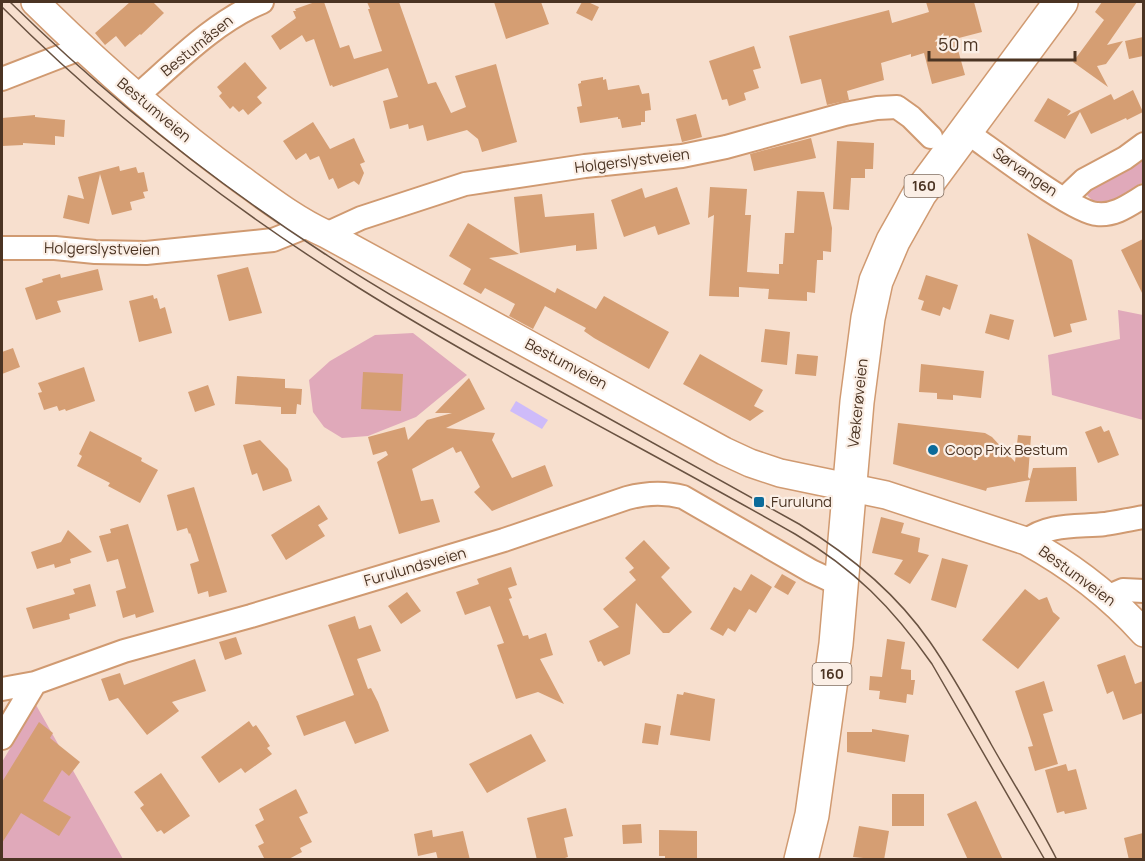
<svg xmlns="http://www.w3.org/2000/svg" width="1145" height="861" viewBox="0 0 1145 861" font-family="Manrope,sans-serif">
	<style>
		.green { fill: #e0a9ba }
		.water { fill: #cebbf9 }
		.building { fill: #d59e73 }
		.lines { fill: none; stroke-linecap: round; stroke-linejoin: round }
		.minor-casing { stroke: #d09a71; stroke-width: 26 }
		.tertiary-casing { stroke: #d09a71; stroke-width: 30 }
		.primary-casing { stroke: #d09a71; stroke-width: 36 }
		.minor { stroke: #fff; stroke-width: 22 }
		.tertiary { stroke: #fff; stroke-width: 27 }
		.primary { stroke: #fff; stroke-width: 33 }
		.tram { stroke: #695241; stroke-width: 1.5 }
		.poi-dot { fill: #0c6b9a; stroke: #fbefe6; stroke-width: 2 }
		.labels { text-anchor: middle; stroke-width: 4.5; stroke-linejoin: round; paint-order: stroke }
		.shield { fill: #fbefe6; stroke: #806c5e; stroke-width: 1.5 }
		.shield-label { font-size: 14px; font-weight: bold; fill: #4b3423 }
		.street-label { font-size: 15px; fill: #4b3423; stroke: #fbefe6 }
		.poi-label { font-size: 15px; fill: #4b3423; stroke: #fbefe6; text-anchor: start }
	</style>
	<rect width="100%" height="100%" fill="#f7dfce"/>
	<!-- green -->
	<path class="green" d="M1143 158V182L1110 202 1096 204 1087 195 1093 181 1134 165Z
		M1118 310 1143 315V420L1052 395 1048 355 1120 339Z
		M413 333 467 375 416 417 368 436 342 438 324 427 313 412 309 380 330 361 375 335Z
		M36 705 123 859H2V762Z"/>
	<!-- water -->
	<path class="water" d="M516 401 548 420 542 429 510 411Z"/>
	<!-- building -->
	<path class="building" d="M130 2H153L164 13 141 35 140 34 125 47 116 36 105 45 95 33Z
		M315 2H324L340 48 349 45 354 59 382 51 368 9H370L367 2H399L428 84 436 82 451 113 466 107 455 76 496 64 517 142 482 152 478 139 467 130 427 141 423 125 409 129 408 124 390 129 383 101 398 97 388 68 333 87 332 85 330 86 314 39 306 42 302 35 280 50 271 36 296 18 293 11H296L295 9Z
		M494 2H541L549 24 506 39Z
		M582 2H588L599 7 592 21 576 13Z
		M926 2H974L982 32 955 39 965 75 932 84 924 53 911 57V54L881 63 884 80 847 91 849 100 827 105 821 79 801 84 789 36 889 10 892 23 929 12Z
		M1102 2H1137L1107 45 1123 41 1106 64 1097 66 1108 87 1073 62 1104 20 1095 12Z
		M1143 37V56L1129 59 1125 41Z
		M754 46 761 68 753 70 759 88 744 93 746 100 729 106 727 99 722 100 709 61Z
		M245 62 267 88 257 97 262 103 248 115 243 109 239 112 233 106 230 109 219 96 222 93 217 87Z
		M603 77V80L606 79 608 90 639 85 642 94 649 93 651 110 645 111V122H641V125L622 128 620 119H618V117L580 123 577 107 582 106 578 84 581 83V81Z
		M1133 90 1143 112 1127 120 1126 118 1091 134 1080 112 1065 139 1034 121 1048 98 1071 111 1067 116 1111 94 1114 100Z
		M696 114 702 137 682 142 676 119Z
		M35 115V117L65 120 64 137 55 136V145L23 143V145L2 146V118Z
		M313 122 330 149 354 138 365 162 360 164 364 173 359 185 354 181 338 189 333 178 329 180 319 156 310 160 306 153 296 160 283 141Z
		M811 138 816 158 754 171 750 154Z
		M837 141 874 143 873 169H865V178H851L849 210 833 209Z
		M119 166 120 171 136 167 138 173 144 172 148 191 143 192 145 198 130 202 132 210 112 215 100 174 89 224 63 218 68 195 84 199 78 177Z
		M677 187 690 224 658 235 655 226 624 237 611 200 642 188 645 198Z
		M710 187 747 189 745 215H751L747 272 779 274V264H783L785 233H794L797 191 824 192 832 228 831 252 823 251V260H817L815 293 807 292V301L768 299 769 289 739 287V297L709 296 714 215 708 218Z
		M542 194 545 217 594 213 597 249 576 251V245L520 253 514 197Z
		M468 223 519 254 489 258 555 293 557 288 596 309 604 296 669 332 649 369 594 338 584 331 586 328 545 306 533 329 509 316 515 304 485 288 481 294 463 284 471 269 449 256Z
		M1027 233 1072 260 1087 320 1070 324 1072 332 1054 337Z
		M1143 239V295L1121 250Z
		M248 267 262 313 229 321 217 275Z
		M98 269 103 290 57 301 61 312 36 320 25 288 43 282 42 279 60 274 61 278Z
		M926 275 958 285 950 310 943 307 940 316 921 310 924 301 918 299Z
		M153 295 154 299 157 298 160 309 165 307 172 333 139 342 129 301Z
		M990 314 1014 320 1009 340 985 333Z
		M765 329 790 332 787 365 761 362Z
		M13 348 20 367 2 374V352Z
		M700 354 763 390 754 406 764 411 750 421 683 384Z
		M797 354 818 356 816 376 795 374Z
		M921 364 984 371 981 398 953 395V400L937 399V393L919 392Z
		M84 367 95 401 66 411 65 409 59 411 57 406 44 410 38 393 42 392 38 383Z
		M363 372 403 374 401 411 361 409Z
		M237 376 285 379V388L302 389 301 405 297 404 296 414H281V407L235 404Z
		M469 378 485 409 446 428 495 433 492 440 512 478 545 465 553 486 492 511 474 492 480 487 461 451 456 453 453 447 412 469 421 501 433 499 440 522 399 534 377 462 388 455 386 451 373 455 368 437 405 427 408 440 427 420 452 413H435Z
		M208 385 215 405 195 412 188 392Z
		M898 423 985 433 992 437 1015 462 1018 435 1031 436 1028 477 1030 479 1033 468 1076 467 1077 501 1025 502 1030 480 987 488 986 491 893 464Z
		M1101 426 1104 432 1109 430 1119 455 1098 463 1085 432Z
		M90 431 142 458 141 461 158 470 140 503 108 486 110 483 77 466 82 456 79 454Z
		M260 440 288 469 292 481 263 491 257 473 252 475 243 445Z
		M194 487 227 592 209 597 208 591 198 594 190 564 199 561 190 533 189 534 187 528 177 531 167 495Z
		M319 505 328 519 318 525 325 536 286 560 271 535Z
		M881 517 904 523 901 533 920 538 918 552 929 555 910 584 894 574 903 560 872 553Z
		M128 524 154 612 136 618 135 614 123 618 116 591 126 588 118 559 107 562 99 536 111 533 110 529Z
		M68 530 92 552 70 559 71 563 55 568 54 564 37 569 31 552 61 542Z
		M644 540 670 568 661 577 692 612 669 633H663L636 603 630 654 604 666 601 661 598 662 589 641 619 627 603 609 636 580 629 572 634 568 625 558Z
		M942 558 968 565 956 608 931 600Z
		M511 567 517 585 508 588 512 598 509 599 523 636 528 635 529 639 546 633 553 655 540 659 564 704 538 692 516 699 497 645 504 643 490 606 465 615 456 592 479 584 477 579Z
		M751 574 772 587 756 613 749 609 735 632 728 628 723 636 710 629 734 587 741 591Z
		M782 574 796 582 788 595 774 587Z
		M90 584 96 606 69 614 70 619 33 629 26 608 75 594 73 589Z
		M1025 589 1039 600 1047 597 1053 612 1060 618 1018 669 982 640Z
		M407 592 421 611 401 624 388 606Z
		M355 616 359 629 371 625 381 651 357 659 368 689 371 688 378 702 389 731 355 744 345 721 304 736 296 716 354 695 328 625Z
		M236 637 242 654 225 660 219 642Z
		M887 639 905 642 901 669 911 670V680H915L913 695 907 694 906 703 879 699 880 691 869 690 870 676 882 677Z
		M1125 655 1135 684 1143 681V713L1123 720 1113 691 1107 694 1097 665Z
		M195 659 206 691 172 702 179 711 147 735 118 698 109 701 101 679 120 673 124 685Z
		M1044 681 1053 711 1043 714 1058 764 1035 771 1028 747 1033 746 1015 691Z
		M684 692 715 699 710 741 670 735 677 694 683 695Z
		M249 721 253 727 256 725 263 735 270 746 267 748 272 754 245 773 241 768 219 783 201 757Z
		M39 722 53 733 50 738 80 762 69 776 62 770 43 801 71 817 59 836 21 813 2 843V782Z
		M645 723 661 726 658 745 642 743Z
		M872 729 909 735 905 762 847 752V732H872Z
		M531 734 546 761 487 793 469 764Z
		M1066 764 1068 771 1076 769 1087 809 1065 814 1064 811 1057 813 1045 770Z
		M161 773 190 816 164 834 161 830 157 832 140 808 144 805 134 792Z
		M296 789 308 813 299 817 312 842 300 848 302 852 287 860H265L258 846 264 843 255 825 264 820 259 809Z
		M892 794H924V826H892Z
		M976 801 983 816 1003 860H968L947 814Z
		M566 808 573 836 564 838 568 857 559 860H537L527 818Z
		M641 824 642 843 623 844 622 825Z
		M859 826 889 831 884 860 853 857Z
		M432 830 433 837 463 831 470 860H438L436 852 418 856 414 834Z
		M659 830 697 831V858H693V860H665V856H659Z
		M1143 833V860H1129L1124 838Z"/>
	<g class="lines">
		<defs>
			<path id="minor" d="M2 79 82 48
				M136 97C175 63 214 22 262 2
				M965 131C990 148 1074 213 1097 214 1115 216 1129 205 1144 196
				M1064 199 1084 180 1125 158 1144 144
				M326 234 361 218 465 184 585 166 682 156 726 147 845 114 877 108 897 107 911 117 931 137
				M2 248H55L95 252 146 253 273 240 308 226
				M1026 541C1048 523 1079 527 1105 524 1118 522 1131 519 1144 517
				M1109 596 1123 590 1144 591
				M2 689 35 683
				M2 738 35 683 124 651 251 616 504 540 627 498C646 493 664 492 683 497L811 571 841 585"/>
			<path id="tertiary" d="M35 2C99 65 165 124 238 177 267 198 295 220 326 234L724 451 750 463 780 473 886 495 1026 541C1072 566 1109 594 1144 633"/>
			<path id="primary" d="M801 860 812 815 836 644 857 402 868 318 876 281 893 241 920 193 1061 2"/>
		</defs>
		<!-- minor casing -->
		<use href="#minor" class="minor-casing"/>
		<!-- tertiary casing -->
		<use href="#tertiary" class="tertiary-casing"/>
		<!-- primary casing -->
		<use href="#primary" class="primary-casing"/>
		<!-- minor -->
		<use href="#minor" class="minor"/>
		<!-- tertiary -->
		<use href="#tertiary" class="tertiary"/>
		<!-- primary -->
		<use href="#primary" class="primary"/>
		<!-- tram -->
		<path class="tram" d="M10 2C105 95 210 179 322 252 383 292 447 328 511 364 607 417 703 470 799 524 850 555 896 593 930 642 953 675 972 710 991 744 1013 783 1037 820 1057 860
			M2 7C109 114 230 207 359 288 500 376 650 451 795 534 854 569 892 607 932 664L1045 860"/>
	</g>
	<!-- markers -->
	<g class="poi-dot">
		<circle cx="933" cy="450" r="6"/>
		<rect x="753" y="496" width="12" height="12" rx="3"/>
	</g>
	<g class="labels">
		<!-- shield labels -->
		<g class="shield">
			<rect x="904.5" y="175" width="39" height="22" rx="4.5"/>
			<rect x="812.5" y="663" width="39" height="22" rx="4.5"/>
		</g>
		<g class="shield-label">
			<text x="924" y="191">160</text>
			<text x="832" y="679">160</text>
		</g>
		<!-- street labels -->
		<g class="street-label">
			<text transform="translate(197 46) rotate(-39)" y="5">Bestumåsen</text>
			<text transform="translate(154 110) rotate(40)" y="5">Bestumveien</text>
			<text transform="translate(632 161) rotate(-7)" y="5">Holgerslystveien</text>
			<text transform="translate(1025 172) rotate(34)" y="5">Sørvangen</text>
			<text transform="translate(102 249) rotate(1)" y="5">Holgerslystveien</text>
			<text transform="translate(566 364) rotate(28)" y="5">Bestumveien</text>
			<text transform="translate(858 403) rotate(-84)" y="5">Vækerøveien</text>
			<text transform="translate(415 567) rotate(-16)" y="5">Furulundsveien</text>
			<text transform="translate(1077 576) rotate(36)" y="5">Bestumveien</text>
		</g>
		<!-- poi labels -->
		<g class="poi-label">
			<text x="945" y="455">Coop Prix Bestum</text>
			<text x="771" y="507">Furulund</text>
		</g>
	</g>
	<!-- border -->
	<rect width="1145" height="861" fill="none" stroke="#4b3423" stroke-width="6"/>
	<!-- scale -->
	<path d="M929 51v9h146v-9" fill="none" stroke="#4b3423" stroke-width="3"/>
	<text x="938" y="51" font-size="18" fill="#4b3423" stroke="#fbefe6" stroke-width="4.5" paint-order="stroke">50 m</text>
</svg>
